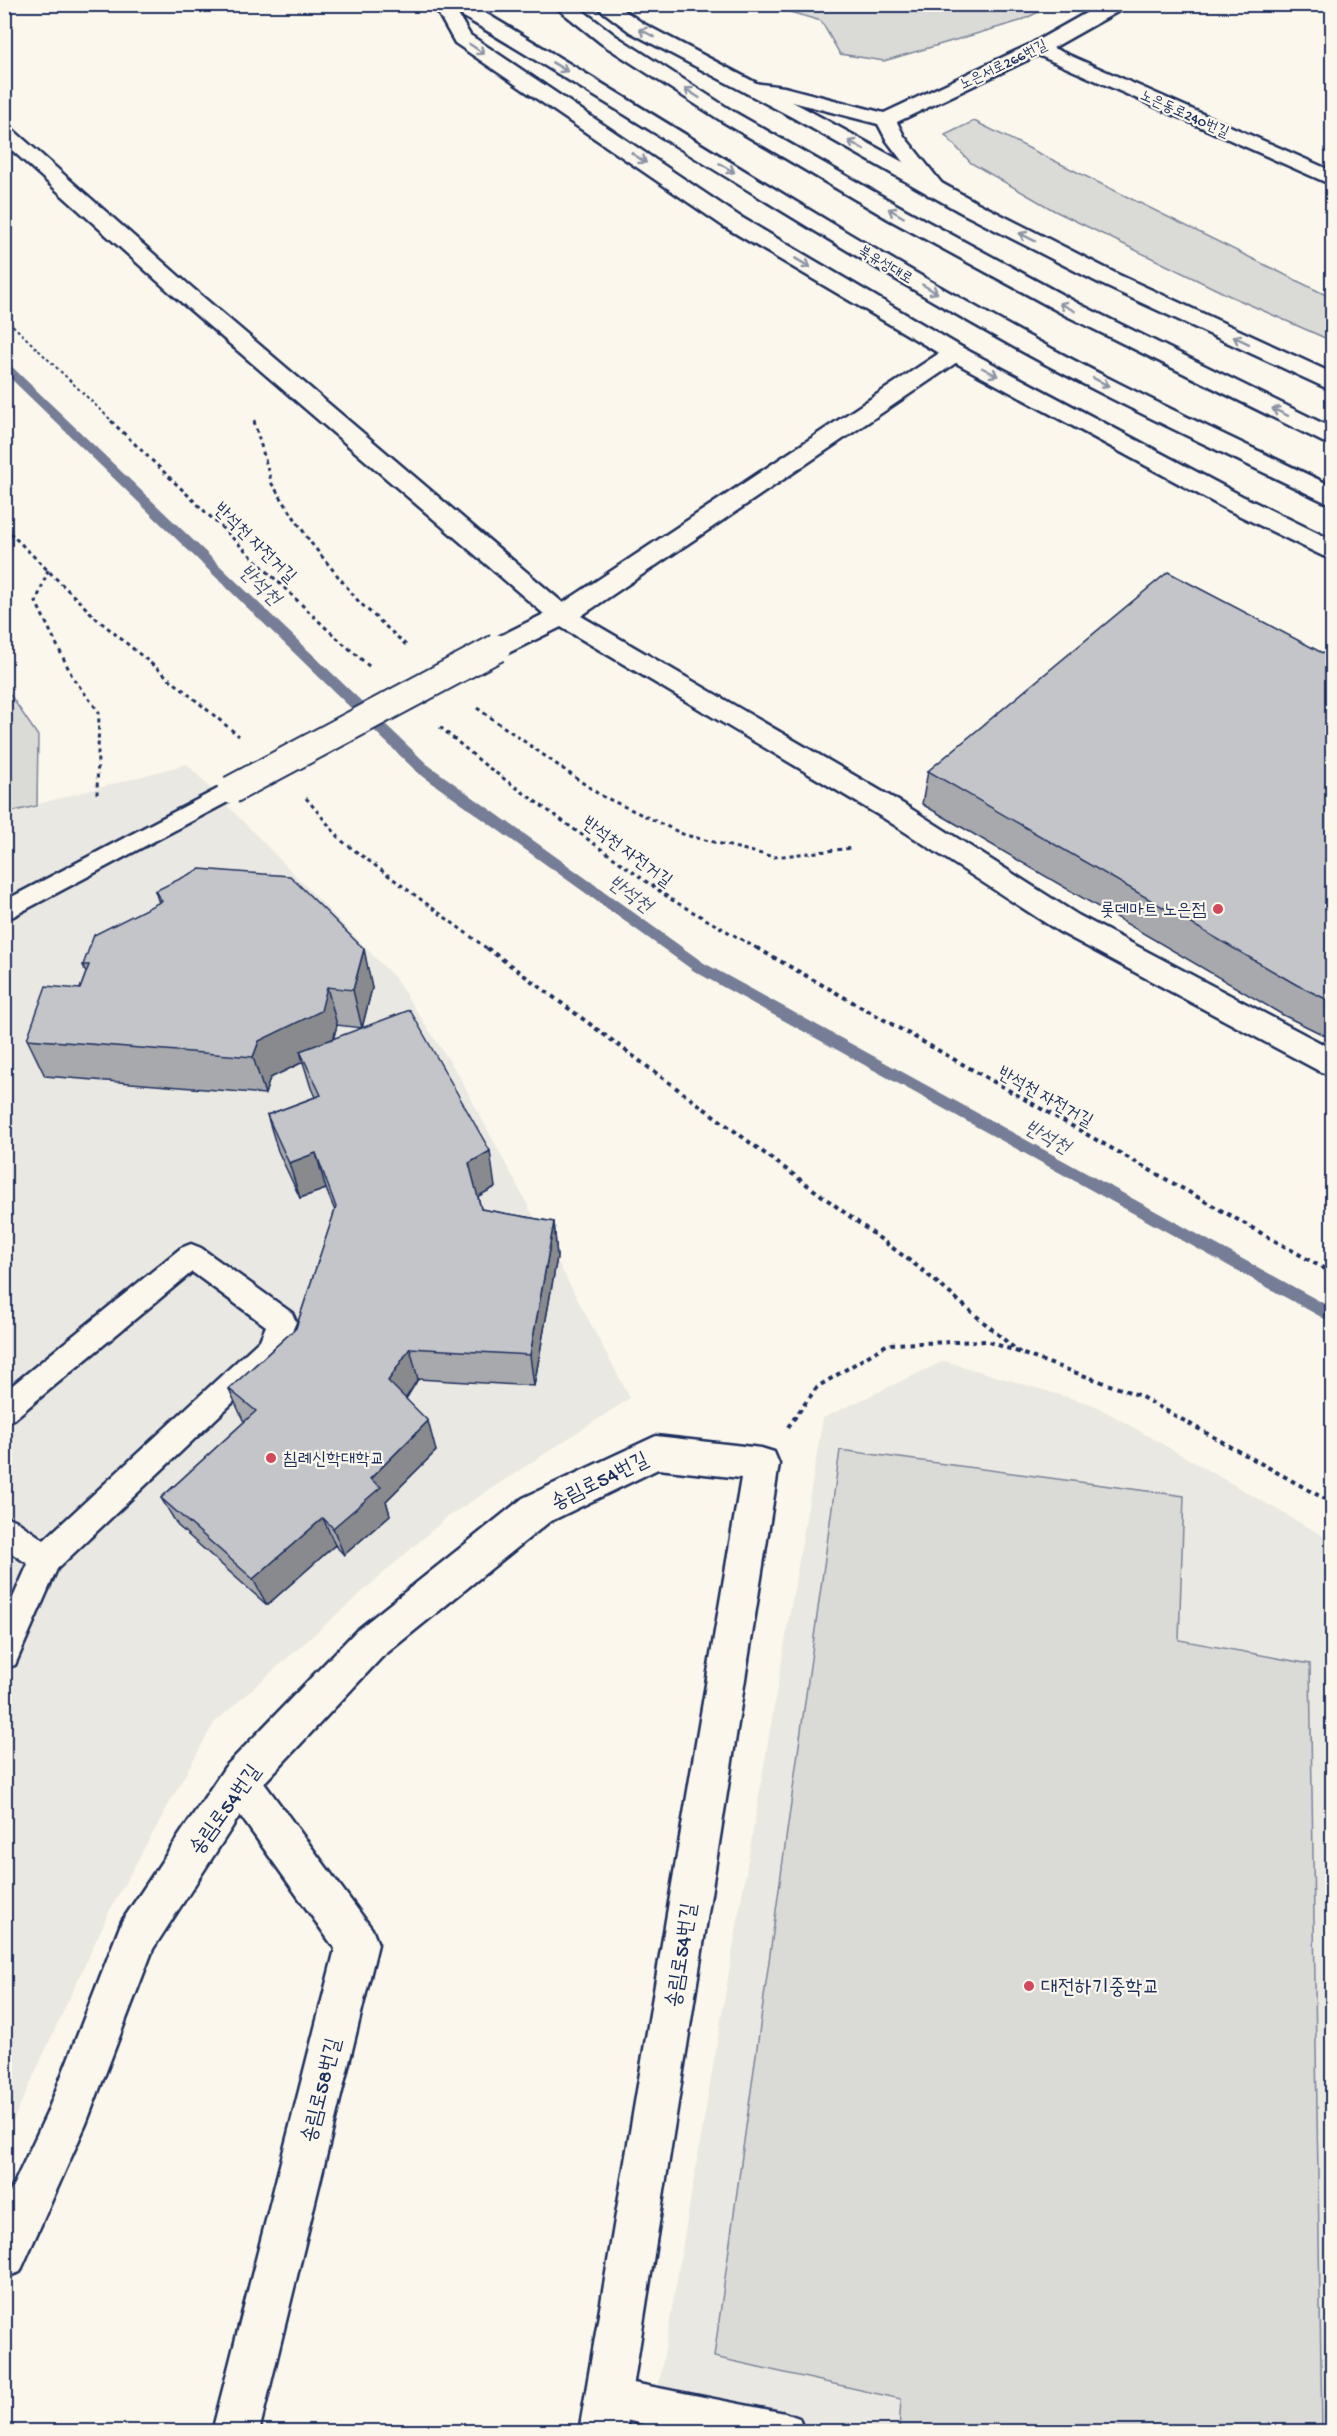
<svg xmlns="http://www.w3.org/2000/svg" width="1337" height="2436" viewBox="0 0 1337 2436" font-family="'Gochi Hand','Poor Story',sans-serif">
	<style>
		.built { fill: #eae8e2 }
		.green { fill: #dadad7; stroke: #7a849a; stroke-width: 1.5 }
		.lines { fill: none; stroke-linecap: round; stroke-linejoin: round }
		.stream { fill: #747e96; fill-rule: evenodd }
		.service-casing { stroke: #1b2f5e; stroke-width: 5 }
		.minor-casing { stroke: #1b2f5e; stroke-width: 5 }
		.primary-casing { stroke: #1b2f5e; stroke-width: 5 }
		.path-far2 { stroke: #1b2f5e; stroke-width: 2; stroke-dasharray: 3 3; stroke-linecap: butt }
		.path-far1 { stroke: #1b2f5e; stroke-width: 3; stroke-dasharray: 4 4; stroke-linecap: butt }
		.path { stroke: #1b2f5e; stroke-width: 4; stroke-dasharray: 4.5 4.5; stroke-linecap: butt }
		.service { fill: #fbf7ec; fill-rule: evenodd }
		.minor { fill: #fbf7ec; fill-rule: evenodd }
		.primary { fill: #fbf7ec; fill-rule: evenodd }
		.minor-bridge-casing { stroke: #1b2f5e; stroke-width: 31; stroke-linecap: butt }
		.minor-bridge { stroke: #fbf7ec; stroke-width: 27 }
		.wall { fill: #a8a9ad; stroke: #1b2f5e; stroke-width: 1.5 }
		.shaded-wall { fill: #888a8d; stroke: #1b2f5e; stroke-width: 1.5 }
		.building { fill: #c3c5c9; stroke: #1b2f5e; stroke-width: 1.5 }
		.oneway { stroke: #8b93a5 }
		.poi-dot { fill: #d1495b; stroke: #fbf7ec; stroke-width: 2 }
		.labels { text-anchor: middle; stroke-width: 4.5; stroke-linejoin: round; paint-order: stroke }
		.far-street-label { font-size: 15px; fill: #1b2f5e; stroke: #fbf7ec }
		.street-label { font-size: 18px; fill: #1b2f5e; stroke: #fbf7ec }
		.poi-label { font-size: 18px; fill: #1b2f5e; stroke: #fbf7ec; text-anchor: end }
		.water-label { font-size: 20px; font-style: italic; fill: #47577a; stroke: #fbf7ec }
		.near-street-label { font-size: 21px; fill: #1b2f5e; stroke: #fbf7ec }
		.near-poi-label { font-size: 21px; fill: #1b2f5e; stroke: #fbf7ec; text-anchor: start }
	</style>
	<rect width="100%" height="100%" fill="#fbf7ec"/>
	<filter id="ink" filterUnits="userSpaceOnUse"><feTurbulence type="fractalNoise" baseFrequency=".0167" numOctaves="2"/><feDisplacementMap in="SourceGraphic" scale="12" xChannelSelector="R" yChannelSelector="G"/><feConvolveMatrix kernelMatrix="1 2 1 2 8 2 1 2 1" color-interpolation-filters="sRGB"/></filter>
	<g filter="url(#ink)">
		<!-- built -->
		<path class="built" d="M187 764 394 977 458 1074 630 1398 446 1518 214 1723 110 1910 5 2138V813Z
			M944 1361 1094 1405 1332 1541V2431L651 2432 823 1418Z"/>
		<!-- green -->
		<path class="green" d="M766 5H1053L1020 21 884 61 840 54 821 21Z
			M974 121 1332 298V341L1230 296 1055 211 971 163 945 135Z
			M5 667 9 693 38 736 37 806 5 813Z
			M840 1450 1184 1496 1179 1640 1310 1664 1322 2431H899L901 2399 714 2357Z"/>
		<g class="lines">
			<!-- stream -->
			<path class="stream" d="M4 362 8 363 427 764 704 963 1332 1308V1323L694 971 417 772 4 372Z"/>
			<defs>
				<path id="service" d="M231 782 239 784 243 790 239 796 4 921V901Z
					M191 1244 201 1248 292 1313 296 1322 281 1357 57 1569 15 1665 4 1669V1618L28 1564 4 1548V1516L15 1520 44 1540 260 1340 266 1326 192 1272 14 1419 4 1423V1392L181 1248Z
					M608 2378 785 2413 799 2418 804 2432C735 2432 660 2436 595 2410L589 2397 595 2384Z"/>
				<path id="minor" d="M1102 4H1126L1124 8 1053 48 1332 171V185L1038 55 897 122 904 136 947 190 944 195 936 196 928 195 887 141 878 124 781 99 746 93 743 89 746 85 753 83 784 87 884 113 1031 44Z
					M4 126 11 128 189 285 563 603 947 348 955 346 963 348 967 353 963 358 581 616 905 805 1078 915 1332 1049V1075L1321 1072 1058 931 885 819 561 627 506 654 497 657 488 654 484 648 488 642 544 614 173 295 4 143Z
					M656 1436 761 1448 774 1452 779 1464 626 2432H579L741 1478 658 1469 549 1522 382 1657 264 1783 372 1929 378 1944 259 2432H212L335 1949 240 1815 153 1949 86 2124 20 2272 4 2278V2205L47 2113 122 1921 225 1767 356 1631 523 1498Z"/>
				<path id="primary" d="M433 4H470C658 115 841 235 1034 339 1131 392 1232 438 1332 486V503L1323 501C1220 451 1115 403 1014 347 825 242 643 123 457 13L470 35 739 216 963 348 1242 496 1332 540V558L1323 556 1224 508 947 358 723 226 455 43Z
					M552 4H574L616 36 734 112 906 210 1081 305 1332 428V444L1323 442 1065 315 890 220 720 120 602 44Z
					M593 4H615L644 24 804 108 976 202 1117 274 1332 373V389L1324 387 1101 284 960 212 790 116 630 32Z"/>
			</defs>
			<!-- service casing -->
			<use href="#service" class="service-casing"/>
			<!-- minor casing -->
			<use href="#minor" class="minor-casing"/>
			<!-- primary casing -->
			<use href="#primary" class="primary-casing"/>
			<!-- path-far2 -->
			<path class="path-far2" d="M4 317 113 422
				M254 420 255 422"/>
			<!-- path-far1 -->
			<path class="path-far1" d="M111 421 328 630 370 667
				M254 421 272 484 311 543 359 602 406 645
				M4 527 97 619 239 736
				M48 570 36 602 73 678 99 712 97 794
				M477 708 600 795 685 835 774 857 853 848
				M440 727 485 765 672 900 760 950
				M306 798 342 841 489 950"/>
			<!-- path -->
			<path class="path" d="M487 948 921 1269 1020 1353
				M757 948 1332 1273
				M788 1427 817 1387 888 1344 987 1341 1138 1395 1332 1503"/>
			<!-- service -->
			<use href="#service" class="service"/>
			<!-- minor -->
			<use href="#minor" class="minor"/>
			<!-- primary -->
			<use href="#primary" class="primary"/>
			<defs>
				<path id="minor-bridge" d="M231 790 497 648"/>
			</defs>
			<!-- minor-bridge casing -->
			<use href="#minor-bridge" class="minor-bridge-casing"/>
			<!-- minor-bridge -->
			<use href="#minor-bridge" class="minor-bridge"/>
		</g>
		<!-- wall -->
		<path class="wall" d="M1332 658V1039L1283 1015 922 804 928 771Z
			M155 891 372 988 362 1028 337 1025 333 1039 495 1187 478 1196 481 1209 554 1222 557 1257 534 1386 418 1379 406 1399 436 1451 386 1501 390 1515 344 1555 335 1545 267 1605 178 1526 161 1498 245 1421 243 1420 229 1389 296 1328 335 1211 326 1189 300 1198 278 1151 267 1115 315 1097 311 1088 303 1062 270 1078 265 1094 45 1076 27 1039 80 989 86 973 83 965 159 903Z"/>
		<!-- shaded-wall -->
		<path class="shaded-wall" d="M364 949 372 988 362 1028 353 990Z
			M327 987 337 1025 331 1048 300 1051 303 1062 270 1078 265 1094 253 1057 259 1041Z
			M490 1151 495 1187 475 1198 469 1163Z
			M316 1153 326 1189 300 1198 289 1163Z
			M554 1222 557 1257 534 1386 530 1355Z
			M410 1348 418 1379 397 1412 388 1381Z
			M428 1421 436 1451 386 1501 390 1515 344 1555 333 1528 370 1479Z
			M323 1518 335 1545 267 1605 253 1579Z"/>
		<!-- building -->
		<path class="building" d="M1168 572 1332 658V1002L1297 985 928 771Z
			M200 869 290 876 364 949 353 990 327 987 321 1011 259 1041 253 1057 27 1039 46 986 80 989 89 965H83L94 935 162 901 155 891Z
			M410 1010 490 1151 469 1163 481 1209 554 1222 530 1355 410 1348 388 1381 428 1421 370 1479 381 1487 333 1528 323 1518 253 1579 161 1498 256 1411 229 1389 296 1328 336 1207 316 1153 289 1163 267 1115 321 1095 300 1051Z"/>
		<!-- one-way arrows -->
		<defs><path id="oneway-shaft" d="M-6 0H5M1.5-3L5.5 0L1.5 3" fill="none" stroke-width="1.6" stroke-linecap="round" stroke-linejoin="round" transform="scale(1.5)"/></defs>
		<g class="oneway">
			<use href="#oneway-shaft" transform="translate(647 33) rotate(-152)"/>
			<use href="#oneway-shaft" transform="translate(477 49) rotate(34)"/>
			<use href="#oneway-shaft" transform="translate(560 67) rotate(31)"/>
			<use href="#oneway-shaft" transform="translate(692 93) rotate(-147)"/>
			<use href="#oneway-shaft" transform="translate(856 145) rotate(-151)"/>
			<use href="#oneway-shaft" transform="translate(639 158) rotate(34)"/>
			<use href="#oneway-shaft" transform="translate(727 168) rotate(31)"/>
			<use href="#oneway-shaft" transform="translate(896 213) rotate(-150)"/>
			<use href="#oneway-shaft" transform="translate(1027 237) rotate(-153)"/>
			<use href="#oneway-shaft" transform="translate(803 263) rotate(31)"/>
			<use href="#oneway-shaft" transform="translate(930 289) rotate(30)"/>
			<use href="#oneway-shaft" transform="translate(1067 307) rotate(-152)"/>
			<use href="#oneway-shaft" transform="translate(1241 340) rotate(-155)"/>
			<use href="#oneway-shaft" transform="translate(990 372) rotate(28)"/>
			<use href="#oneway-shaft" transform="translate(1101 382) rotate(27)"/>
			<use href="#oneway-shaft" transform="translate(1280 412) rotate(-155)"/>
		</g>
	</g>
	<!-- markers -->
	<g class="poi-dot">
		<circle cx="1218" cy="909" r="6"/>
		<circle cx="271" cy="1458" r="6"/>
		<circle cx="1029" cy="1986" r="6"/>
	</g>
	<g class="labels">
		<!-- far-street labels -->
		<g class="far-street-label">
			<text transform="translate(1003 64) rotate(-26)" y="5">노은서로266번길</text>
			<text transform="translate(1185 113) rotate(24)" y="5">노은동로240번길</text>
			<text transform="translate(886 264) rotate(31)" y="5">북유성대로</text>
		</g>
		<!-- street labels -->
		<g class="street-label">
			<text transform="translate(256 542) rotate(44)" y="6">반석천 자전거길</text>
			<text transform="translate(628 851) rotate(36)" y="6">반석천 자전거길</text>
			<text transform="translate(1046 1096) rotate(29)" y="6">반석천 자전거길</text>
		</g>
		<!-- poi labels -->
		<g class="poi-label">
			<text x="1206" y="915">롯데마트 노은점</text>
			<text x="283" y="1464" text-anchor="start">침례신학대학교</text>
		</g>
		<!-- water labels -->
		<g class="water-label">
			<text transform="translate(261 584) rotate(44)" y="7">반석천</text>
			<text transform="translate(631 893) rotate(36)" y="7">반석천</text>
			<text transform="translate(1048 1136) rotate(29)" y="7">반석천</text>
		</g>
		<!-- near-street labels -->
		<g class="near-street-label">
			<text transform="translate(599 1480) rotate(-26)" y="7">송림로54번길</text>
			<text transform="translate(224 1809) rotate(-54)" y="7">송림로54번길</text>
			<text transform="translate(680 1955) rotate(-81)" y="7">송림로54번길</text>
			<text transform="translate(320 2090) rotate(-76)" y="7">송림로58번길</text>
		</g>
		<!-- near-poi labels -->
		<g class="near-poi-label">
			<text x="1041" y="1993">대전하기중학교</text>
		</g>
	</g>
	<!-- margin -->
	<rect width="1337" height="2436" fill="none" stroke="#fbf7ec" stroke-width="24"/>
	<rect x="12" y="12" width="1313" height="2412" fill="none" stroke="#1b2f5e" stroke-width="2" filter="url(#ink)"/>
</svg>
